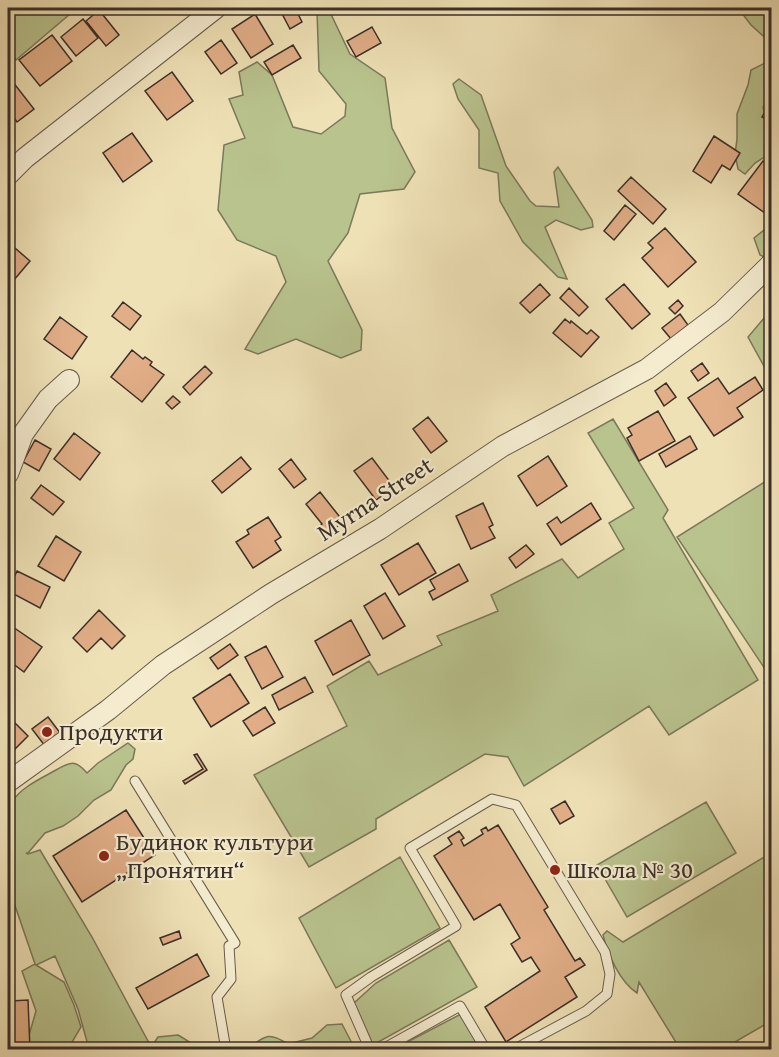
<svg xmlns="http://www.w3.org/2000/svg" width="779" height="1057" viewBox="0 0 779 1057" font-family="'Gentium Book Plus',serif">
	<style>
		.green { fill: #b9c38e; stroke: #7a795b; stroke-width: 1.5 }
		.building { fill: #e1ae87; stroke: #3b2f28; stroke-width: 1.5 }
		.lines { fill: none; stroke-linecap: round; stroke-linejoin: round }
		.service-casing { stroke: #685c4c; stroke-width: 11 }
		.minor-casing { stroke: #685c4c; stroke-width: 22 }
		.service { stroke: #f5ecd0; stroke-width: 9 }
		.minor { stroke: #f5ecd0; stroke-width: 20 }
		.poi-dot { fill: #8f2418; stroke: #f5ecd0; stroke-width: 2 }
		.labels { text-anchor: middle; stroke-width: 4.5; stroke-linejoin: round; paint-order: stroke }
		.street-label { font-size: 24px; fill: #3b2f28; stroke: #f5ecd0 }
		.poi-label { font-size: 24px; fill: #3b2f28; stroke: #f5ecd0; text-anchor: start }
	</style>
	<rect width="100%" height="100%" fill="#efe1b6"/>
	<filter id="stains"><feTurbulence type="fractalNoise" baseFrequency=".00333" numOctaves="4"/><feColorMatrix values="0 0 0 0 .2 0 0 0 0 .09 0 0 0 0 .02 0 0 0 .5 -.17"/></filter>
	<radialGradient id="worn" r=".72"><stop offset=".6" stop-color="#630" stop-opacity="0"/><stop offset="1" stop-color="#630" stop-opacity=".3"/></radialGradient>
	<!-- green -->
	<path class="green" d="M8 8H77L16 60 8 50Z
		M315 8H328L350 54 385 78 392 128 415 172 404 189 360 194 348 233 328 261 362 330 361 350 341 358 296 339 258 354 245 349 286 282 276 256 237 240 218 210 224 145 245 138 229 99 243 95 239 72 257 62 272 75 293 127 321 134 345 116 346 104 319 71 317 11Z
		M738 8H771V43L751 25Z
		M771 57V100L763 107 770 134 771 153 755 163 745 174 738 169 735 154 737 139V114L748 85 751 70 765 63Z
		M459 79 481 95 506 166 530 201 536 206 559 207 554 172 558 167 592 220 593 227 581 230 556 220 545 227 567 279 558 277 523 242 500 201 498 173 479 168V130L458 99 453 84Z
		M764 230H771V260L760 255 754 238Z
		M771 310V379L748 337Z
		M613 419 668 510 663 518 758 680 669 735 649 706 524 786 508 757 485 754 376 819V829L309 867 254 775 347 726 327 686 369 661 378 675 442 645 437 636 498 611 491 595 562 559 578 578 624 549 609 523 634 508 588 433Z
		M771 478V694L764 683 771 678 677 537Z
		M128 743 135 749 133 759 126 765 111 790 94 800 78 816 63 826 45 833 28 853H26L28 854 40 850 92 937 149 1043 145 1049H89L78 1009 55 956 36 965 64 982 74 1005 81 1027 68 1049H25L36 1011 22 971 35 964 12 897 8 898C8 878 3 817 12 802 21 787 42 778 56 770 71 761 76 760 87 773L98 763Z
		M706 802 736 853 627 917 597 865Z
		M771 853V1021L723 1049H680L639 982 637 993C620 982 608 955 603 935L607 931 623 942Z
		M400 857 440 928 336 988 299 918Z
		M449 940 477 987 373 1045 354 1003 376 983Z
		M461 1014 481 1047 456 1046 451 1050H392Z
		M342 1024 355 1049H247C265 1036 268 1031 288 1044L312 1038 327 1025Z
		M178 1035 201 1049H150L158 1037Z"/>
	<!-- building -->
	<path class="building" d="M279 8H295L302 22 290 29Z
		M334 8H348L337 14Z
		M99 10 119 35 106 46 86 21Z
		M255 14 273 44 251 58 232 29Z
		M83 19 98 38 76 56 61 37Z
		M372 27 381 43 356 57 347 41Z
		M52 35 72 61 40 86 19 60Z
		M221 40 237 63 221 74 205 52Z
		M293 45 301 58 272 75 264 62Z
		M172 72 193 101 167 120 145 91Z
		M9 77 34 109 17 122 8 109V79Z
		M772 100V127L765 123 767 120 762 117Z
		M132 133 152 161 123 182 103 153Z
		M714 136 740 153 730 170 722 165 711 183 693 171Z
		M772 144V158L765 154Z
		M763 161 772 167V218L738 194Z
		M631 177 666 209 653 224 618 191Z
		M625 205 636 214 614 240 604 231Z
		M665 228 696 262 668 287 642 258 653 248 648 243Z
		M8 242 30 261 8 287Z
		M540 284 550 295 530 313 520 303Z
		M624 284 650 314 632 329 606 299Z
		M569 288 588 307 579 316 560 298Z
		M678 300 683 306 675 314 669 308Z
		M123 302 141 316 130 330 112 316Z
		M680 314 688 325 671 339 662 328Z
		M60 317 87 337 72 359 44 339Z
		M565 319 570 323 571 321 587 334 591 330 599 337 581 357 553 333Z
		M132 350 143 359 145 357 152 362 150 365 164 375 142 402 111 377Z
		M702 363 709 373 698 381 691 371Z
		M205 366 212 373 190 395 183 387Z
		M755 377 763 390 737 408 743 417 714 436 688 398 718 378 729 394Z
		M666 383 676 397 664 406 655 391Z
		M173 396 180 402 172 409 166 403Z
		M658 411 675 441 639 461 627 438 632 435 628 428Z
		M428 417 447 441 431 453 413 429Z
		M74 433 100 453 80 480 54 459Z
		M690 436 697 449 666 467 659 454Z
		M35 440 51 449 39 471 23 462Z
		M548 456 567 486 537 506 518 476Z
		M241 457 251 469 222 493 212 481Z
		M372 458 394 487 376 500 354 471Z
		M291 459 306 479 294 488 279 469Z
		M41 485 64 502 53 515 31 498Z
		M320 492 343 521 325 538 317 529 322 524 306 504Z
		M483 503 493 525 489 527 495 538 471 549 456 516Z
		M591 503 601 519 561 545 547 524 557 517 561 523Z
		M268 517 281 537 275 541 281 550 253 568 236 542 249 534 247 530Z
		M56 536 81 552 64 581 38 566Z
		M418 543 436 573 399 595 381 565Z
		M526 545 534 554 516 568 509 558Z
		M459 564 468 581 433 600 429 592 435 589 430 580Z
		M17 571 50 587 40 608 8 591Z
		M385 593 405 626 383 639 364 606Z
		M99 610 125 636 112 649 101 638 87 652 73 638Z
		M351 620 370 655 333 675 315 641Z
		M10 625 42 647 24 672 8 660V629Z
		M230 644 238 655 218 669 210 658Z
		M266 646 283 677 262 689 245 657Z
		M230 674 249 703 211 727 193 698Z
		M305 677 313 692 279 710 272 695Z
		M265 707 275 723 253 736 243 721Z
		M8 716 28 736 8 756Z
		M48 717 61 734 45 746 32 729Z
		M197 754 207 770 185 784 183 781 203 769 194 755Z
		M565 801 574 816 560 824 551 809Z
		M126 810 155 855 82 902 53 856Z
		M498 825 548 907 544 910 575 961 580 958 585 965 565 977 577 997 506 1042 485 1007 540 971 531 957 522 962 511 944 520 938 500 904 474 920 434 856 452 844 448 838 459 831 464 838 461 840 464 846 483 834 481 830 486 827 488 831Z
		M179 931 181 938 163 945 160 938Z
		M197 954 209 976 148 1009 136 988Z
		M28 1000 30 1050H13L10 1001Z"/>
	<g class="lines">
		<defs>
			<path id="service" d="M135 781 235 943 229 946 231 979 217 997 226 1050
				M370 1050 346 995 371 977 456 926 410 848 492 799 516 805 605 952 610 974 607 994 586 1011 513 1050
				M381 1050 460 1006 486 1050"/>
			<path id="minor" d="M8 175 25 158 216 8
				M8 474 23 434 48 399 69 380
				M8 782 108 710 163 665 271 594 380 529 503 446 647 369 722 312 772 263"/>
		</defs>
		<!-- service casing -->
		<use href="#service" class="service-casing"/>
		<!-- minor casing -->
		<use href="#minor" class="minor-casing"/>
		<!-- service -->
		<use href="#service" class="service"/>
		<!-- minor -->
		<use href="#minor" class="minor"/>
	</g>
	<!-- markers -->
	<g class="poi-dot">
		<circle cx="47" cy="732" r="6"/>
		<circle cx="104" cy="856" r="6"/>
		<circle cx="555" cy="870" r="6"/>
	</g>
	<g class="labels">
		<!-- street labels -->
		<g class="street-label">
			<text transform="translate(375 499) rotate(-33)" y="8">Myrna Street</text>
		</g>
		<!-- poi labels -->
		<g class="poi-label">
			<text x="59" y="740">Продукти</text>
			<text x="116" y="850">Будинок культури<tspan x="116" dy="28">„Пронятин“</tspan></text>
			<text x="567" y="878">Школа № 30</text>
		</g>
	</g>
	<!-- margin -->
	<rect width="779" height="1057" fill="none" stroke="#efe1b6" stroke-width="30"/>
	<rect x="9" y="9" width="761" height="1039" fill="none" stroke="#3b2f28" stroke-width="3"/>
	<rect x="15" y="15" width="749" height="1027" fill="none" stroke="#3b2f28" stroke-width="1.5"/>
	<rect width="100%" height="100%" filter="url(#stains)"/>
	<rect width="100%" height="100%" fill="url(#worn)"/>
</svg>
